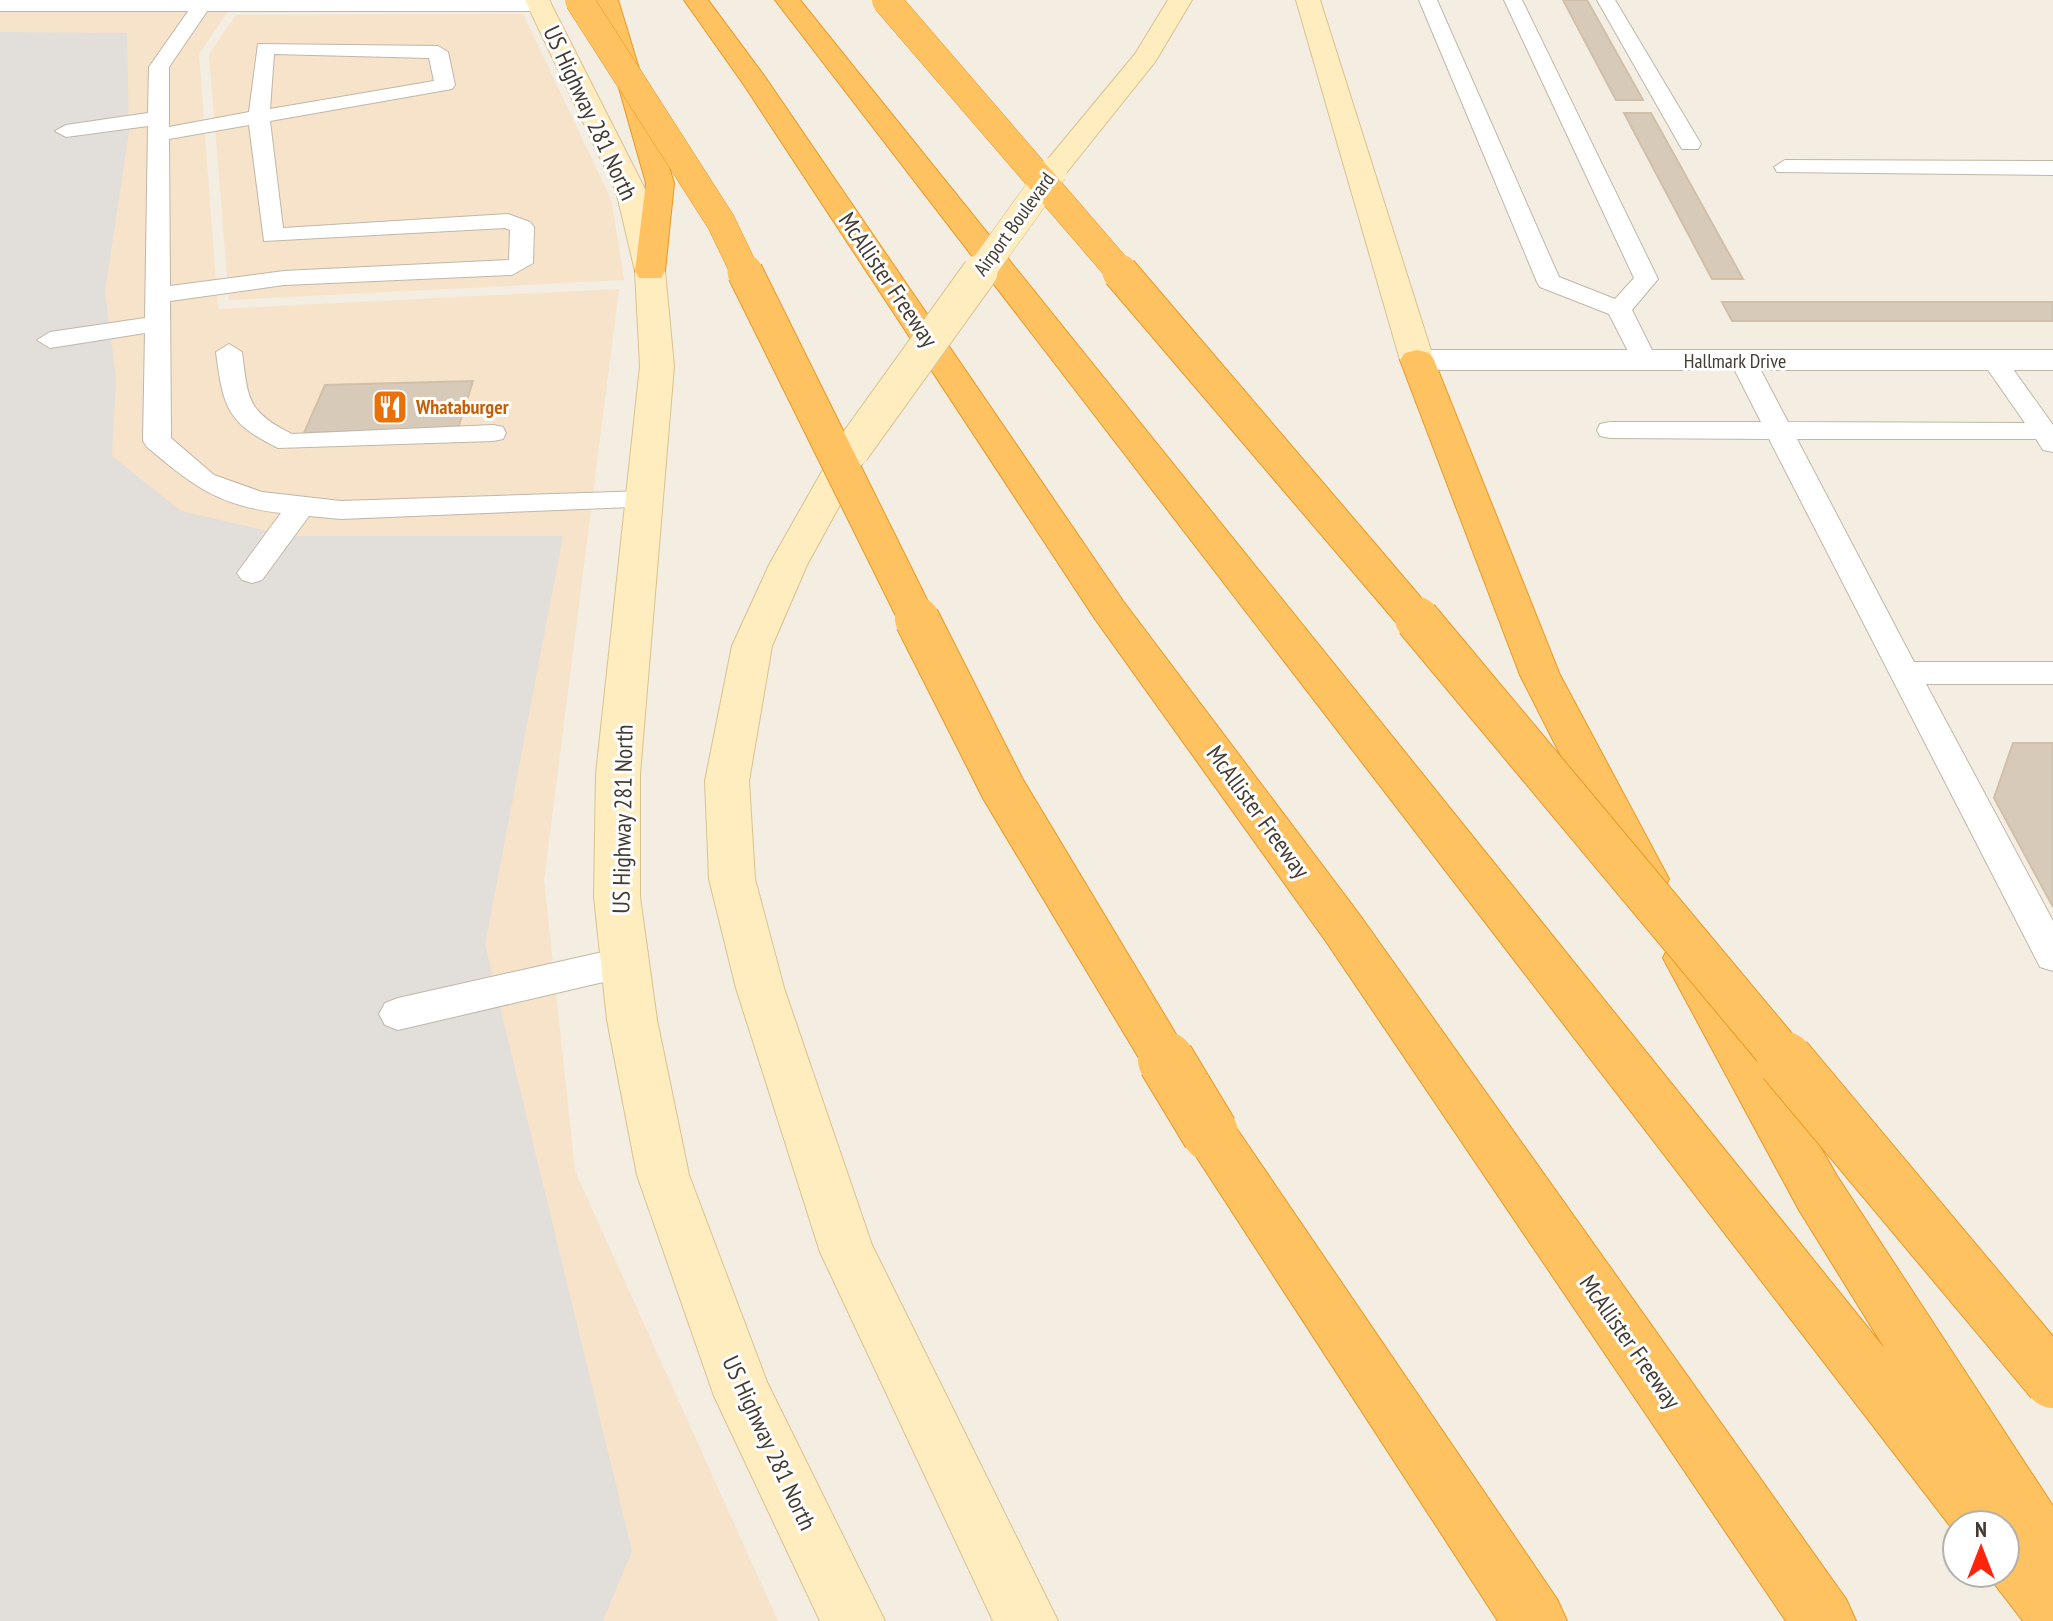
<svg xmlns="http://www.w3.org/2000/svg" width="2053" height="1621" viewBox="0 0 2053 1621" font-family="'PT Sans Narrow',sans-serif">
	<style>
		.commercial { fill: #f7e2ca }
		.parking { fill: #e2dfdb }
		.building { fill: #d8cab9; stroke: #d0bfa9; stroke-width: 2 }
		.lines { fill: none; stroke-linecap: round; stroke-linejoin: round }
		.lane-casing { stroke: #c1b7a7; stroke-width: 2 }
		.street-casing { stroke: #c1b7a7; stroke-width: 2 }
		.secondary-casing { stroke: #dac28f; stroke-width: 2 }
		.highway-casing { stroke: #ea9824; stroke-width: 2 }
		.lane { fill: #fff; fill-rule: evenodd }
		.street { fill: #fff; fill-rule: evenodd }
		.secondary { fill: #ffecbf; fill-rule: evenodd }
		.highway { fill: #ffc260; fill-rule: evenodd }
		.secondary-bridge-far1-casing { stroke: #dac28f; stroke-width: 29; stroke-linecap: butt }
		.secondary-bridge-casing { stroke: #dac28f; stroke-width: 37; stroke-linecap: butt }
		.highway-bridge-far3-casing { stroke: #ea9824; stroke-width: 29; stroke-linecap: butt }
		.highway-bridge-far2-casing { stroke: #ea9824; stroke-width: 37; stroke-linecap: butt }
		.highway-bridge-far1-casing { stroke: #ea9824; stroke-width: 46; stroke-linecap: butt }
		.highway-bridge-casing { stroke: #ea9824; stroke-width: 58; stroke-linecap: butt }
		.secondary-bridge-far1 { stroke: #ffecbf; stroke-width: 28 }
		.secondary-bridge { stroke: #ffecbf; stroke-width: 35 }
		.highway-bridge-far3 { stroke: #ffc260; stroke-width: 28 }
		.highway-bridge-far2 { stroke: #ffc260; stroke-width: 35 }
		.highway-bridge-far1 { stroke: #ffc260; stroke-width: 44 }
		.highway-bridge { stroke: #ffc260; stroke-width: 56 }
		.labels { text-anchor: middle; stroke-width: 6; stroke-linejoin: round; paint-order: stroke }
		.far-street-label { font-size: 20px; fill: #443c32; stroke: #fff }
		.far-food-label { font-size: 20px; font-weight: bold; fill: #c56008; stroke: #fff; text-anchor: start }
		.street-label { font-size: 24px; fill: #443c32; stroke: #fff }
	</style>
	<rect width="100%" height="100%" fill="#f3ede2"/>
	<!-- commercial -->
	<path class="commercial" d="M0 0H236L199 54 218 309 619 289 544 880 575 1171 778 1621H0Z
		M523 14 611 199 624 280 229 300 209 54 236 15Z"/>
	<!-- parking -->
	<path class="parking" d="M0 32 127 33 129 132 105 292 116 379 112 456 181 511 290 536H563L485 945 632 1551 603 1621H0Z"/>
	<!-- building -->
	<path class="building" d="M1563 0H1587L1643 100H1616Z
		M1624 113H1651L1743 279H1712Z
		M1722 302H2053V321H1732Z
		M473 381 458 428 304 433 325 385Z
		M2013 743H2053V907L1994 798Z"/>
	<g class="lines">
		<defs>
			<path id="lane" d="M196 0H210L212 4 169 67V127L249 112 258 44 438 46 448 52 455 85 452 89 270 121 283 228 508 214 530 222 534 227 533 263 512 275 284 285 170 301 171 438 214 475 262 492 341 501 645 491 655 494 659 500 655 506 341 519 309 516 262 580 252 583 242 580 237 573 281 513C219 506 193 486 147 447L143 441 145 333 50 348 37 340 50 332 145 318 148 126 66 137 55 131 66 125 148 113 149 67ZM274 54 429 58 434 81 270 109ZM249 125 264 241 505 228 510 230 509 260 284 271 170 286 169 139Z
				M1419 0H1437L1559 277 1615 299 1634 278 1504 0H1522L1658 279 1632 310 1657 360 1653 365H1635L1609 314 1540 287 1537 282Z
				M1597 0H1615L1701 144 1698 149H1682L1679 144Z
				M1785 160 2053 161V175L1777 172 1774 167Z
				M229 344 242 352C248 399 247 412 292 434L493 425 503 427 506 433 503 439 493 441 278 448C227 423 223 407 216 352Z
				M1994 352 2003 355 2053 425V452L2043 450 2036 439H1797L1914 662H2053V684H1926L2053 921V971L2040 967 1769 439 1610 438 1600 436 1597 430 1600 424 1610 422H1761L1730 361 1743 353 1756 361 1788 422 2025 423 1981 360Z
				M625 947 638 951 643 962 638 973 625 977 398 1030 385 1025 379 1014 385 1003 398 998Z"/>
			<path id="street" d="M0 0H549L551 4 539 11H0Z
				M1417 350H2053V370H1417L1405 367 1400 360 1405 353Z"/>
			<path id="secondary" d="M525 0H549L646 191 665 271 674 366 640 774V897L657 1020 689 1175 767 1382 885 1621H820L714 1396 637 1175 607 1020 594 897 596 774 640 366 635 271 616 191Z
				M1168 0H1192L1155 62 1063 177H1043L1039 171 1043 165 1135 54Z
				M1296 0H1320L1434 360 1429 367 1417 370 1405 367 1400 360Z
				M852 439 864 442 870 450 807 565 772 646 749 781 755 879 784 988 872 1245 1058 1621H993L820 1252 736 988 709 879 705 781 732 646 769 565 834 450 840 442Z"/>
			<path id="highway" d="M594 0H618L674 183 665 271 661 278H639L635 271 646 183Z
				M684 0H708L765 77 1123 601 1359 914 1846 1599 1856 1621H1786L1325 940 1095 619 744 85Z
				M775 0H800L1885 1349 1799 1210 1663 958 1670 944 1687 938 1704 944 1837 1176 2053 1506V1621H2023L1986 1573H2005V1525H1957V1535Z
				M1417 350 1429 353 1434 360 1560 675 1669 879 1662 892 1646 897 1630 892 1520 675 1400 360 1405 353Z
				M1210 1110 1228 1116 1557 1599 1567 1621H1498L1192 1150 1184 1133 1192 1116Z"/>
		</defs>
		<!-- lane casing -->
		<use href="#lane" class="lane-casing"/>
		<!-- street casing -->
		<use href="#street" class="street-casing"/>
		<!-- secondary casing -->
		<use href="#secondary" class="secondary-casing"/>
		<!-- highway casing -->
		<use href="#highway" class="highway-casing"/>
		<!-- lane -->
		<use href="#lane" class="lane"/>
		<!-- street -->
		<use href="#street" class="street"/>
		<!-- secondary -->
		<use href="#secondary" class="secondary"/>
		<!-- highway -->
		<use href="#highway" class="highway"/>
		<defs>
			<path id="secondary-bridge-far1" d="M979 274 1053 171"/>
			<path id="secondary-bridge" d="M852 450 980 272"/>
			<path id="highway-bridge-far3" d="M579 0 721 222 746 274
				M886 0 1122 274"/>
			<path id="highway-bridge-far2" d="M745 272 918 621
				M1120 272 1418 621"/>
			<path id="highway-bridge-far1" d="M917 619 1003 789 1167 1062
				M1417 619 1787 1062"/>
			<path id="highway-bridge" d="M1166 1060 1210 1133
				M1785 1060 2053 1380"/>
		</defs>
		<!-- secondary-bridge-far1 casing -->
		<use href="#secondary-bridge-far1" class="secondary-bridge-far1-casing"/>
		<!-- secondary-bridge casing -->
		<use href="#secondary-bridge" class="secondary-bridge-casing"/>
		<!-- highway-bridge-far3 casing -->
		<use href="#highway-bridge-far3" class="highway-bridge-far3-casing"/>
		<!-- highway-bridge-far2 casing -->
		<use href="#highway-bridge-far2" class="highway-bridge-far2-casing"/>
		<!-- highway-bridge-far1 casing -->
		<use href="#highway-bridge-far1" class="highway-bridge-far1-casing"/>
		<!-- highway-bridge casing -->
		<use href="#highway-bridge" class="highway-bridge-casing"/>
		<!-- secondary-bridge-far1 -->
		<use href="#secondary-bridge-far1" class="secondary-bridge-far1"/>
		<!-- secondary-bridge -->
		<use href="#secondary-bridge" class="secondary-bridge"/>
		<!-- highway-bridge-far3 -->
		<use href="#highway-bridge-far3" class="highway-bridge-far3"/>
		<!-- highway-bridge-far2 -->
		<use href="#highway-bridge-far2" class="highway-bridge-far2"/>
		<!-- highway-bridge-far1 -->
		<use href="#highway-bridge-far1" class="highway-bridge-far1"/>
		<!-- highway-bridge -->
		<use href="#highway-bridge" class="highway-bridge"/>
	</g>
	<!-- icons -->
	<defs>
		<symbol id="restaurant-square" viewBox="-11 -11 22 22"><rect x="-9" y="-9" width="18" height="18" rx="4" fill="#e8710a" stroke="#fff"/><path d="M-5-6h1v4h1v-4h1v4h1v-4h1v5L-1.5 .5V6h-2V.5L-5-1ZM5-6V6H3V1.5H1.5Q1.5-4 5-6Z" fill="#fff"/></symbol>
	</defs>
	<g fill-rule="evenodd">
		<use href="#restaurant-square" x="370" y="387" width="40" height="40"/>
	</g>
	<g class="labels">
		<!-- far-street labels -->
		<g class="far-street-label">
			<text transform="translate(1014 224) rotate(-54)" y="7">Airport Boulevard</text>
			<text x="1735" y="368">Hallmark Drive</text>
		</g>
		<!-- far-food labels -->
		<g class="far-food-label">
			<text x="416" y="414">Whataburger</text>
		</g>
		<!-- street labels -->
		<g class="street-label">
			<text transform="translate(590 113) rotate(65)" y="8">US Highway 281 North</text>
			<text transform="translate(888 280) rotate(56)" y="8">McAllister Freeway</text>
			<text transform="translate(1258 812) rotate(54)" y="8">McAllister Freeway</text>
			<text transform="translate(623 819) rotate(-89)" y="8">US Highway 281 North</text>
			<text transform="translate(1630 1342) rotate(55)" y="8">McAllister Freeway</text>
			<text transform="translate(769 1443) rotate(65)" y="8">US Highway 281 North</text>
		</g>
	</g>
	<!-- north arrow -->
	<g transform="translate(1981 1549)"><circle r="38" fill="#ffffff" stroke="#b4b1ad" stroke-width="2"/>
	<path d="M0-6L14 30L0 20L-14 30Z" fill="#ff250c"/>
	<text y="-12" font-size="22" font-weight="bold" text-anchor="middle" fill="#443c32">N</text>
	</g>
</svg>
